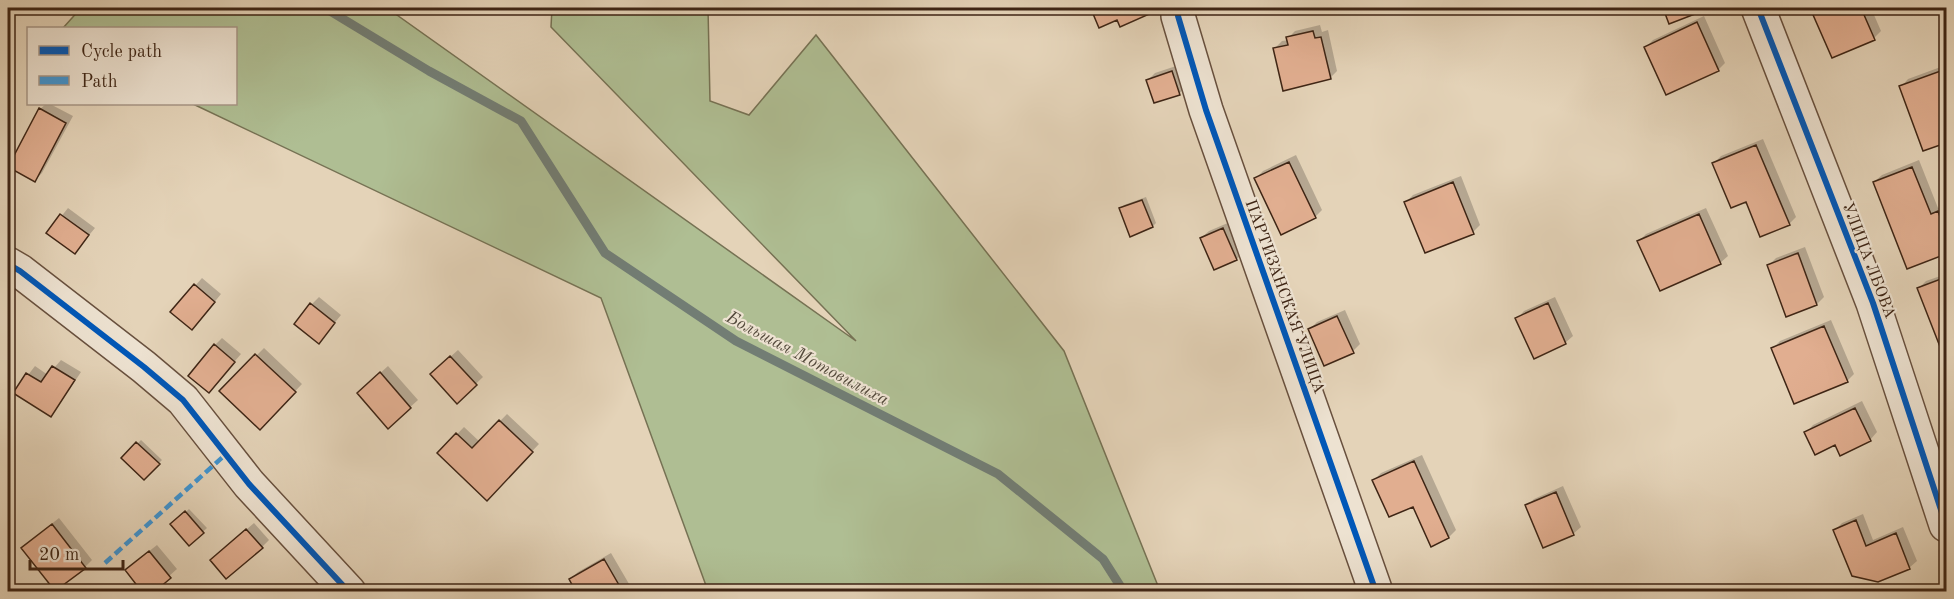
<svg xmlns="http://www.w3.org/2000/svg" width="1954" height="599" viewBox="0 0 1954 599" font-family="'Old Standard TT',serif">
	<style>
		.green { fill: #afbe93; stroke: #767254; stroke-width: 1.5 }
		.shadow { fill: #0003 }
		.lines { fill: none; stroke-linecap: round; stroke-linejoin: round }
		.stream { stroke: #727d74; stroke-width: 9 }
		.building { fill: #e1ae90; stroke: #3e2515; stroke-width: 1.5 }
		.minor-casing { stroke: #68503e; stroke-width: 36 }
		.minor { stroke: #ede2d1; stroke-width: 33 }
		.quiet { stroke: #3f95d3; stroke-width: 4.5; stroke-dasharray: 9 4.5; stroke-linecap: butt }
		.cycleway-casing { stroke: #ede2d1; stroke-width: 10 }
		.cycleway { stroke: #0057b8; stroke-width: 6 }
		.labels { text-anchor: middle; stroke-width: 4.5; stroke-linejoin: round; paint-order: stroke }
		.street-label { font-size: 16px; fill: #3e2515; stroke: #ede2d1 }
		.water-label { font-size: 18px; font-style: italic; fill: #544a3c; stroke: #ede2d1 }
	</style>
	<rect width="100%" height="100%" fill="#e4d3b8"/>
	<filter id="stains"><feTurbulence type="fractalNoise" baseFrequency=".00333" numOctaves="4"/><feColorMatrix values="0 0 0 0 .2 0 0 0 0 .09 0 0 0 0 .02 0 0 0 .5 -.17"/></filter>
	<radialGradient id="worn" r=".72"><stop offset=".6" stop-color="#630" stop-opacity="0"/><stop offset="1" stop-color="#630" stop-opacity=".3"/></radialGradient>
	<!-- green -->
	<path class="green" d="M81 8H387L856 341 551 27 552 8H708L710 101 749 115 816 35 1064 351 1160 591H708L601 298 193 104H236V28H63Z"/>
	<!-- shadow -->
	<path class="shadow" d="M1095 8H1156L1153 11 1118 18 1093 9Z
		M1664 8H1707L1670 22Z
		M1811 8H1871L1881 31 1874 38 1833 56Z
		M1704 16 1725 63 1718 70 1646 47 1653 40Z
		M1320 25 1322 32 1328 30 1337 71 1330 78 1275 48 1282 41 1289 40 1288 38 1295 31Z
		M1179 65 1186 86 1179 94 1148 80 1155 73Z
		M1946 65V141L1924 149 1901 87 1908 79Z
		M46 104H50L73 116 42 173 35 180 40 109Z
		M1763 139 1796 217 1789 224 1714 163 1721 156Z
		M1296 155 1322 210 1315 217 1256 178 1263 171Z
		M1919 160 1938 208 1945 205 1946 209V252L1908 267 1874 182 1882 175Z
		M1461 176 1480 225 1473 232 1406 202 1413 195Z
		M1146 197 1156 223 1153 226 1121 209 1124 205Z
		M68 208 95 228 75 252 48 233Z
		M1706 208 1728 256 1720 263 1639 241 1646 234Z
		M1230 222 1244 252 1237 259 1215 268 1201 238 1209 231Z
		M1805 247 1824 297 1817 304 1769 265 1776 258Z
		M1946 274V360L1919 288 1926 281Z
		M202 278 221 294 199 321 172 312Z
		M319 297 341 315 319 342 312 304Z
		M1555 297 1573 336 1565 343 1517 319 1524 311Z
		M1345 310 1360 344 1353 351 1309 330 1317 322Z
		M1831 320 1854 374 1847 381 1773 348 1780 341Z
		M222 338 241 354 216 383 215 345Z
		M264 348 302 384 260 428 221 391Z
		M458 350 483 377 457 402 439 367Z
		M61 360 81 372 57 408 50 415 15 392 35 366 48 375Z
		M388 366 418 400 388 427 366 386Z
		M1862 401 1877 432 1870 440 1836 443 1806 433 1813 425Z
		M507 414 539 444 487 499 439 453 464 427 480 442Z
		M141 440 162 460 144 478 123 458Z
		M1422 455 1456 530 1449 537 1414 505 1374 480 1381 473Z
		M1563 486 1581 527 1573 534 1527 506 1534 499Z
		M189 509 207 528 189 544 172 525Z
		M1863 514 1873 540 1903 527 1917 561 1909 568 1835 530 1842 523Z
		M59 518 92 560 85 567 30 541Z
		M254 523 269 540 262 547 219 553Z
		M157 545 177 569 151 592 134 563Z
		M611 553 632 589 630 592H578L570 579 578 572Z
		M249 584 255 592H239Z"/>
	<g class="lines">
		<!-- stream -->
		<path class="stream" d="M325 8 429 71 521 121 605 253 736 341 998 474 1103 559 1124 592"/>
	</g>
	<!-- building -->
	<path class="building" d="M1094 8H1152L1154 12 1120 27 1117 20 1099 28 1091 9Z
		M1663 8H1708V9L1669 24Z
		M1810 8H1861L1875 40 1832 58Z
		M1697 22 1719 71 1666 95 1644 47Z
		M1313 31 1315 38 1321 37 1331 79 1283 91 1273 48 1288 45 1286 37Z
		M1946 69V143L1923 151 1899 86Z
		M1172 71 1180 95 1154 103 1146 80Z
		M39 108 66 123 35 182 8 167Z
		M1756 145 1790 225 1760 237 1746 202 1731 208 1712 163Z
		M1289 162 1316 218 1281 235 1254 178Z
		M1912 167 1931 214 1938 211 1946 234V254L1907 269 1873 182Z
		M1453 182 1474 234 1425 253 1404 202Z
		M1142 200 1153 227 1130 237 1119 208Z
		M60 214 89 235 75 254 46 233Z
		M1699 214 1721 264 1660 291 1637 241Z
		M1223 228 1237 260 1214 270 1200 238Z
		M1798 253 1817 305 1786 317 1767 265Z
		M1946 277V362L1917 288Z
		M194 284 215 302 192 330 170 312Z
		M310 303 335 323 319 344 294 324Z
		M1548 303 1566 344 1534 359 1515 318Z
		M1337 316 1354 353 1324 366 1308 329Z
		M1824 326 1848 382 1794 404 1771 348Z
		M214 344 235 362 209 393 188 376Z
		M255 354 296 392 260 430 219 391Z
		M450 356 477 385 457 404 430 374Z
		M52 366 75 380 51 417 13 393 26 373 41 382Z
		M380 372 411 408 388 429 357 393Z
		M1855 408 1871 441 1840 456 1835 445 1815 455 1804 432Z
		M499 420 533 452 487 501 437 453 456 433 472 448Z
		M136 442 160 464 144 480 121 458Z
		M1414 461 1449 538 1431 547 1413 507 1389 517 1372 480Z
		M1556 492 1574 535 1543 548 1525 505Z
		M185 511 204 533 189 546 170 524Z
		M1856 520 1866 546 1896 533 1910 569 1878 582 1852 576 1833 530Z
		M52 524 86 568 55 591 21 548Z
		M246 529 263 548 226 579 210 560Z
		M149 551 171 578 154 592H142L125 570Z
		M604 559 623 592H576L569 579Z"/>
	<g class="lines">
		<defs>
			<path id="minor" d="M1179 8 1178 16 1206 110 1376 592
				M1758 8 1873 303 1946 525
				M8 264 20 271 144 367 183 400 249 484 349 592"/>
		</defs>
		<!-- minor casing -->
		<use href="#minor" class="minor-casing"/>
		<!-- minor -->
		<use href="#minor" class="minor"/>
		<!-- quiet -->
		<path class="quiet" d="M105 563 225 455"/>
		<defs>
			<path id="cycleway" d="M1179 8 1178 16 1206 110 1376 592
				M1758 8 1873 303 1946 525
				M8 264 20 271 144 367 183 400 249 484 349 592"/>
		</defs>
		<!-- cycleway casing -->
		<use href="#cycleway" class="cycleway-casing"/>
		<!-- cycleway -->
		<use href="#cycleway" class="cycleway"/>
	</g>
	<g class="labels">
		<!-- street labels -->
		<g class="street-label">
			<text transform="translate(1870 260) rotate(69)" y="6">УЛИЦА ЛБОВА</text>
			<text transform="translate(1286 296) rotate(70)" y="6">ПАРТИЗАНСКАЯ УЛИЦА</text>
		</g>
		<!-- water labels -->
		<g class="water-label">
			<text transform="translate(808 358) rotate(28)" y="6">Большая Мотовилиха</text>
		</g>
	</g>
	<!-- margin -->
	<rect width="1954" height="599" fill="none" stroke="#e4d3b8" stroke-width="30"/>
	<rect x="9" y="9" width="1936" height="581" fill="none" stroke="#3e2515" stroke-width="3"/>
	<rect x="15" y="15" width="1924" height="569" fill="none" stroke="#3e2515" stroke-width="1.5"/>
	<!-- legend -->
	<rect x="27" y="27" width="210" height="78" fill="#ede2d1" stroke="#a79686" stroke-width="1.5"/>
	<rect x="39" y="46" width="30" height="9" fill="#0057b8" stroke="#a79686" stroke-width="1.5"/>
	<text x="81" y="57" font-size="18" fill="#3e2515">Cycle path</text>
	<rect x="39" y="76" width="30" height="9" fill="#3f95d3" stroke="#a79686" stroke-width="1.5"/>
	<text x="81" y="87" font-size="18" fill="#3e2515">Path</text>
	<!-- scale -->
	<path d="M30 560v9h93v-9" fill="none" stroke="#3e2515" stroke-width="3"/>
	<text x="39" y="560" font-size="18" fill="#3e2515" stroke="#ede2d1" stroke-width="4.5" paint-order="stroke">20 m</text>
	<rect width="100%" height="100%" filter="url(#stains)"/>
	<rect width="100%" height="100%" fill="url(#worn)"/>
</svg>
